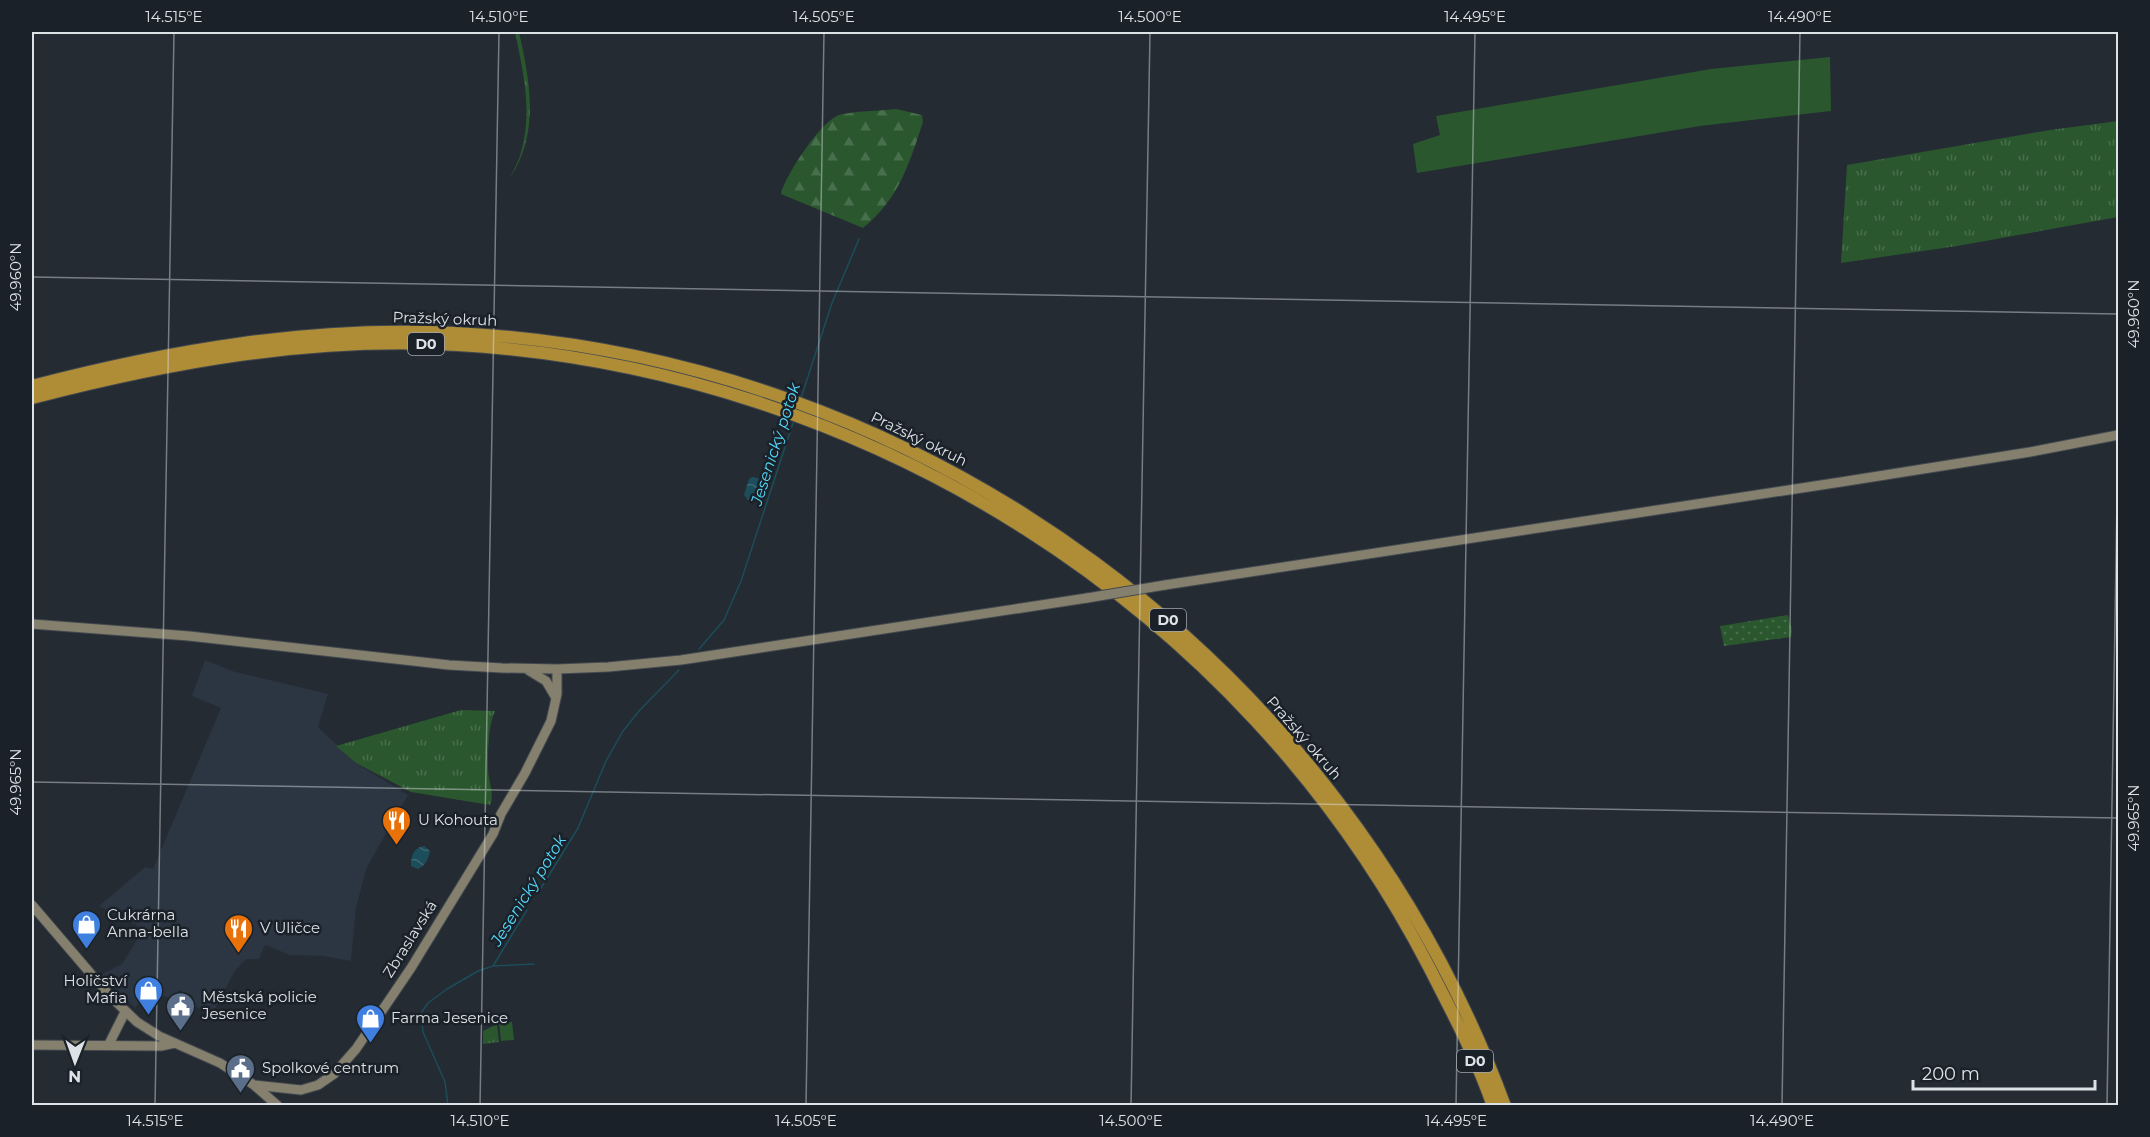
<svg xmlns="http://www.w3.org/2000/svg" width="2150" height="1137" viewBox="0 0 2150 1137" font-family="Montserrat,sans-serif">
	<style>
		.built { fill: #2b3642 }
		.grass { fill: url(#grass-tufts) }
		.forest { fill: url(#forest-firs) }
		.garden { fill: url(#garden-dots) }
		.pitch { fill: #2a572e }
		.water { fill: url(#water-waves) }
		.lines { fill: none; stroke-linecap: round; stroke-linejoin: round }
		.stream { stroke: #1c4d5a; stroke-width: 1.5 }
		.secondary-casing { stroke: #43494f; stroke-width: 11 }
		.highway-casing { stroke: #43494f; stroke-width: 14 }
		.secondary { stroke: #84806d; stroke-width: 9 }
		.highway { stroke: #af8d36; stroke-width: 12 }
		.secondary-bridge-casing { stroke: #43494f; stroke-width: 11; stroke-linecap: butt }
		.secondary-bridge { stroke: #84806d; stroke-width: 9 }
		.ticks { fill: none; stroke: #dde2e7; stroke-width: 1.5; stroke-opacity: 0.45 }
		.labels { text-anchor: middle; stroke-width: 5; stroke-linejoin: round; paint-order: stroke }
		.shield { fill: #1a2129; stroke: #a2a8ae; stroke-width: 1.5 }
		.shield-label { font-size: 14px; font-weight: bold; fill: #dde2e7 }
		.street-label { font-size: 15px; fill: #dde2e7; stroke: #1a2129 }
		.poi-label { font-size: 15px; fill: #dde2e7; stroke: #1a2129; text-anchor: start }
		.water-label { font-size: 16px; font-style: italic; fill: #53d9fb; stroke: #1a2129 }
		.neatline { fill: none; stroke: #dde2e7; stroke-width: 2 }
		.ticks-label { font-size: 15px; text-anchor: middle; fill: #dde2e7 }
	</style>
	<defs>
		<pattern id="grass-tufts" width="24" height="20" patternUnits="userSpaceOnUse" patternTransform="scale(1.5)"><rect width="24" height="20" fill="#2a572e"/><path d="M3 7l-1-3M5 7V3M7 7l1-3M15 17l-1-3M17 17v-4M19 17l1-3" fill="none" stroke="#486f4c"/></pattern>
		<pattern id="forest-firs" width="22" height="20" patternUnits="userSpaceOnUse" patternTransform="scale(1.5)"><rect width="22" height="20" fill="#2a572e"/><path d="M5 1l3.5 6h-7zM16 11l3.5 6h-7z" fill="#486f4c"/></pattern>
		<pattern id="garden-dots" width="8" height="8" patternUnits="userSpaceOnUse" patternTransform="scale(1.5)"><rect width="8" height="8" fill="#2a572e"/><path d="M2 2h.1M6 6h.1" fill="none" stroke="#486f4c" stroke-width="1.8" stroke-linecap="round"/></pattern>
		<pattern id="water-waves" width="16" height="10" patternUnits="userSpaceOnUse" patternTransform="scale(1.5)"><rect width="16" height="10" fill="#1c4d5a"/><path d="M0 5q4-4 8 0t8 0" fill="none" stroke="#3d6672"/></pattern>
	</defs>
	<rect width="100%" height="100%" fill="#242b33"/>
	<!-- built -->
	<path class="built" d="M205 660 232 671 328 694 318 727 356 763 408 795 367 867 356 907 351 961 323 956 290 955 265 945 259 959H246L234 972 213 1013 190 1005 193 996 179 990 174 999 153 993 145 1001 141 999 135 1008 100 975 122 964 144 929 99 906 145 867 153 869 221 708 192 696Z"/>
	<!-- grass -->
	<path class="grass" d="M515 32H519C530 82 540 132 510 178 514 169 519 161 521 152 533 112 523 71 515 32Z
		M2118 121V217L1957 246 1841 263 1847 165 2050 130Z
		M461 710 495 711C488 726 488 750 488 768 488 781 495 794 490 805L411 792 356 763 336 746Z
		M497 1024 499 1042 483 1044V1031Z"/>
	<!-- forest -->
	<path class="forest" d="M896 109 922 115 923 122C909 164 899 199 863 228L781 194C785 176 821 121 839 115 853 111 880 111 896 109Z"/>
	<!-- garden -->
	<path class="garden" d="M1788 615 1792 631 1791 637 1724 646 1720 626Z"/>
	<!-- pitch -->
	<path class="pitch" d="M1830 57 1831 111 1700 126 1417 173 1413 144 1440 135 1436 116 1711 69Z
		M512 1022 514 1040 501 1041 499 1023Z"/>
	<!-- water -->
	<path class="water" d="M752 477 758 478 760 482 755 498 748 500 744 495 749 479Z
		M424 846 430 851C429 858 425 866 418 869L411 866C411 856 413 848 424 846Z"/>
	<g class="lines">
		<!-- stream -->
		<path class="stream" d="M801 398 832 303 859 239
			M699 649 724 620 741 581 793 423
			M538 893 578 828 606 761 623 731 639 711 679 670
			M493 966 534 964
			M448 1106 445 1082 423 1032 421 1013 428 1003 447 989 478 971 493 966 527 910"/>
		<defs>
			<path id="secondary" d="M1165 585 1841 482 2030 452 2118 435
				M32 624 189 636 449 665 502 668 557 669 608 667 681 660 1087 598
				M528 670 546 681 556 698
				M32 905 109 995 137 1022 159 1036 220 1063 254 1085 278 1106
				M109 1044 125 1012
				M32 1045 161 1046 175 1043
				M254 1085 301 1090 318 1085 334 1074 356 1049 411 968 493 834 501 814 525 773 551 721 557 694V669"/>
			<path id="highway" d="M32 386C170 350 310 326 454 333 923 355 1343 665 1505 1106
				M32 398C171 362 313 336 458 345 864 369 1241 604 1429 967 1452 1012 1476 1057 1493 1106"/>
		</defs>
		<!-- secondary casing -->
		<use href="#secondary" class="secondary-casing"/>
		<!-- highway casing -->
		<use href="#highway" class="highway-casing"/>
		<!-- secondary -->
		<use href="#secondary" class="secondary"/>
		<!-- highway -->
		<use href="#highway" class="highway"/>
		<defs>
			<path id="secondary-bridge" d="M1087 598 1165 585"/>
		</defs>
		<!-- secondary-bridge casing -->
		<use href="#secondary-bridge" class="secondary-bridge-casing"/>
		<!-- secondary-bridge -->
		<use href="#secondary-bridge" class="secondary-bridge"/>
	</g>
	<!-- ticks -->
	<path class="ticks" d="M32 277 2118 314M32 782 2118 818M155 1106 174 32M480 1106 499 32M806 1106 824 32M1131 1106 1150 32M1456 1106 1475 32M1782 1106 1800 32M2107 1106 2118 438"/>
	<!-- icons -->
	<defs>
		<symbol id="restaurant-pin" viewBox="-11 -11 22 30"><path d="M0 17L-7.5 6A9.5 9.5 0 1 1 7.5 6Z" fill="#e8710a" stroke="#1a2129"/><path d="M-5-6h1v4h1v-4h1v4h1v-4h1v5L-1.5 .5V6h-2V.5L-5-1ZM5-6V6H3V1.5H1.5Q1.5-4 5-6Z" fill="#fff"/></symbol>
		<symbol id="shop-pin" viewBox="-11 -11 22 30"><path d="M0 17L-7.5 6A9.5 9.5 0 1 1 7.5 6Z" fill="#3f7fe0" stroke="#1a2129"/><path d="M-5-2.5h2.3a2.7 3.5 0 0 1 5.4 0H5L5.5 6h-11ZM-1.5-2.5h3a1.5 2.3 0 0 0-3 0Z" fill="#fff"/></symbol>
		<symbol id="civic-pin" viewBox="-11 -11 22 30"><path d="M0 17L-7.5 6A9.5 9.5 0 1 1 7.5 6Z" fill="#5c6f8a" stroke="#1a2129"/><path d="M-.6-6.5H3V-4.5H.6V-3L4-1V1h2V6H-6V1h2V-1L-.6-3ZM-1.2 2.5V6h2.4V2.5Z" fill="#fff"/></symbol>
	</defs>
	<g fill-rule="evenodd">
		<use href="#restaurant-pin" x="380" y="804" width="33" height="45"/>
		<use href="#shop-pin" x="70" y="908" width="33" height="45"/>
		<use href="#restaurant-pin" x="222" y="912" width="33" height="45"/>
		<use href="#shop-pin" x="132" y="974" width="33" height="45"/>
		<use href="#civic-pin" x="164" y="990" width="33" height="45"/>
		<use href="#shop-pin" x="354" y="1002" width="33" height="45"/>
		<use href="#civic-pin" x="224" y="1052" width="33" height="45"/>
	</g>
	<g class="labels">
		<!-- shield labels -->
		<g class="shield">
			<rect x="408" y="333" width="36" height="22" rx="4.5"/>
			<rect x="1150" y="609" width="36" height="22" rx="4.5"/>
			<rect x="1457" y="1050" width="36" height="22" rx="4.5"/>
		</g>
		<g class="shield-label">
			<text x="426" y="349">D0</text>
			<text x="1168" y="625">D0</text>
			<text x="1475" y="1066">D0</text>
		</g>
		<!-- street labels -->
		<g class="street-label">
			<text transform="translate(445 319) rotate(2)" y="5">Pražský okruh</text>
			<text transform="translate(919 439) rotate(26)" y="5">Pražský okruh</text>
			<text transform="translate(1304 738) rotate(49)" y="5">Pražský okruh</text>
			<text transform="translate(410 939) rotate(-58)" y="5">Zbraslavská</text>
		</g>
		<!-- poi labels -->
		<g class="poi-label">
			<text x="418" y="825">U Kohouta</text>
			<text x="107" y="920">Cukrárna<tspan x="107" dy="17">Anna-bella</tspan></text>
			<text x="260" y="933">V Uličce</text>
			<text x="127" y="986" text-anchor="end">Holičství<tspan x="127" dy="17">Mafia</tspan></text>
			<text x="202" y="1002">Městská policie<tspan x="202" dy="17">Jesenice</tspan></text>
			<text x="391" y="1023">Farma Jesenice</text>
			<text x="262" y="1073">Spolkové centrum</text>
		</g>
		<!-- water labels -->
		<g class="water-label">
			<text transform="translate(775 444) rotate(-72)" y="6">Jesenický potok</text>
			<text transform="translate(528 890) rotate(-58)" y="6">Jesenický potok</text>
		</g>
	</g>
	<!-- border -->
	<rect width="2150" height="1137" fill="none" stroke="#1a2129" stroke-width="66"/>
	<!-- north arrow -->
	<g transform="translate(75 1062) rotate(181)" stroke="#1a2129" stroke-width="4.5" paint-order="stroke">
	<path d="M0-4.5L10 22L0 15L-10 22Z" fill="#dde2e7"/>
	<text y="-9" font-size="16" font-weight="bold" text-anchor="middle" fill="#dde2e7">N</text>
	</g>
	<!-- scale -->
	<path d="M1913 1080v9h182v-9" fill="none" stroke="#dde2e7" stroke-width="3"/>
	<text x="1922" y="1080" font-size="18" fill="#dde2e7" stroke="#1a2129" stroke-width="4.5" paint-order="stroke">200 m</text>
	<rect x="33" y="33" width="2084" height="1071" class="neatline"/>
	<g class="ticks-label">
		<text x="174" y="22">14.515°E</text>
		<text x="499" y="22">14.510°E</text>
		<text x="824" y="22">14.505°E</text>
		<text x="1150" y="22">14.500°E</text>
		<text x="1475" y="22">14.495°E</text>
		<text x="1800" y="22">14.490°E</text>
		<text transform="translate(16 277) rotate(-90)" y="5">49.960°N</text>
		<text transform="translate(2134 314) rotate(-90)" y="5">49.960°N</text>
		<text transform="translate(16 782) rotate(-90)" y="5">49.965°N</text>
		<text transform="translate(2134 818) rotate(-90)" y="5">49.965°N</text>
		<text x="155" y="1126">14.515°E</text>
		<text x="480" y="1126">14.510°E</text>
		<text x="806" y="1126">14.505°E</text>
		<text x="1131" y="1126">14.500°E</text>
		<text x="1456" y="1126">14.495°E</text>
		<text x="1782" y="1126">14.490°E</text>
	</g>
</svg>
